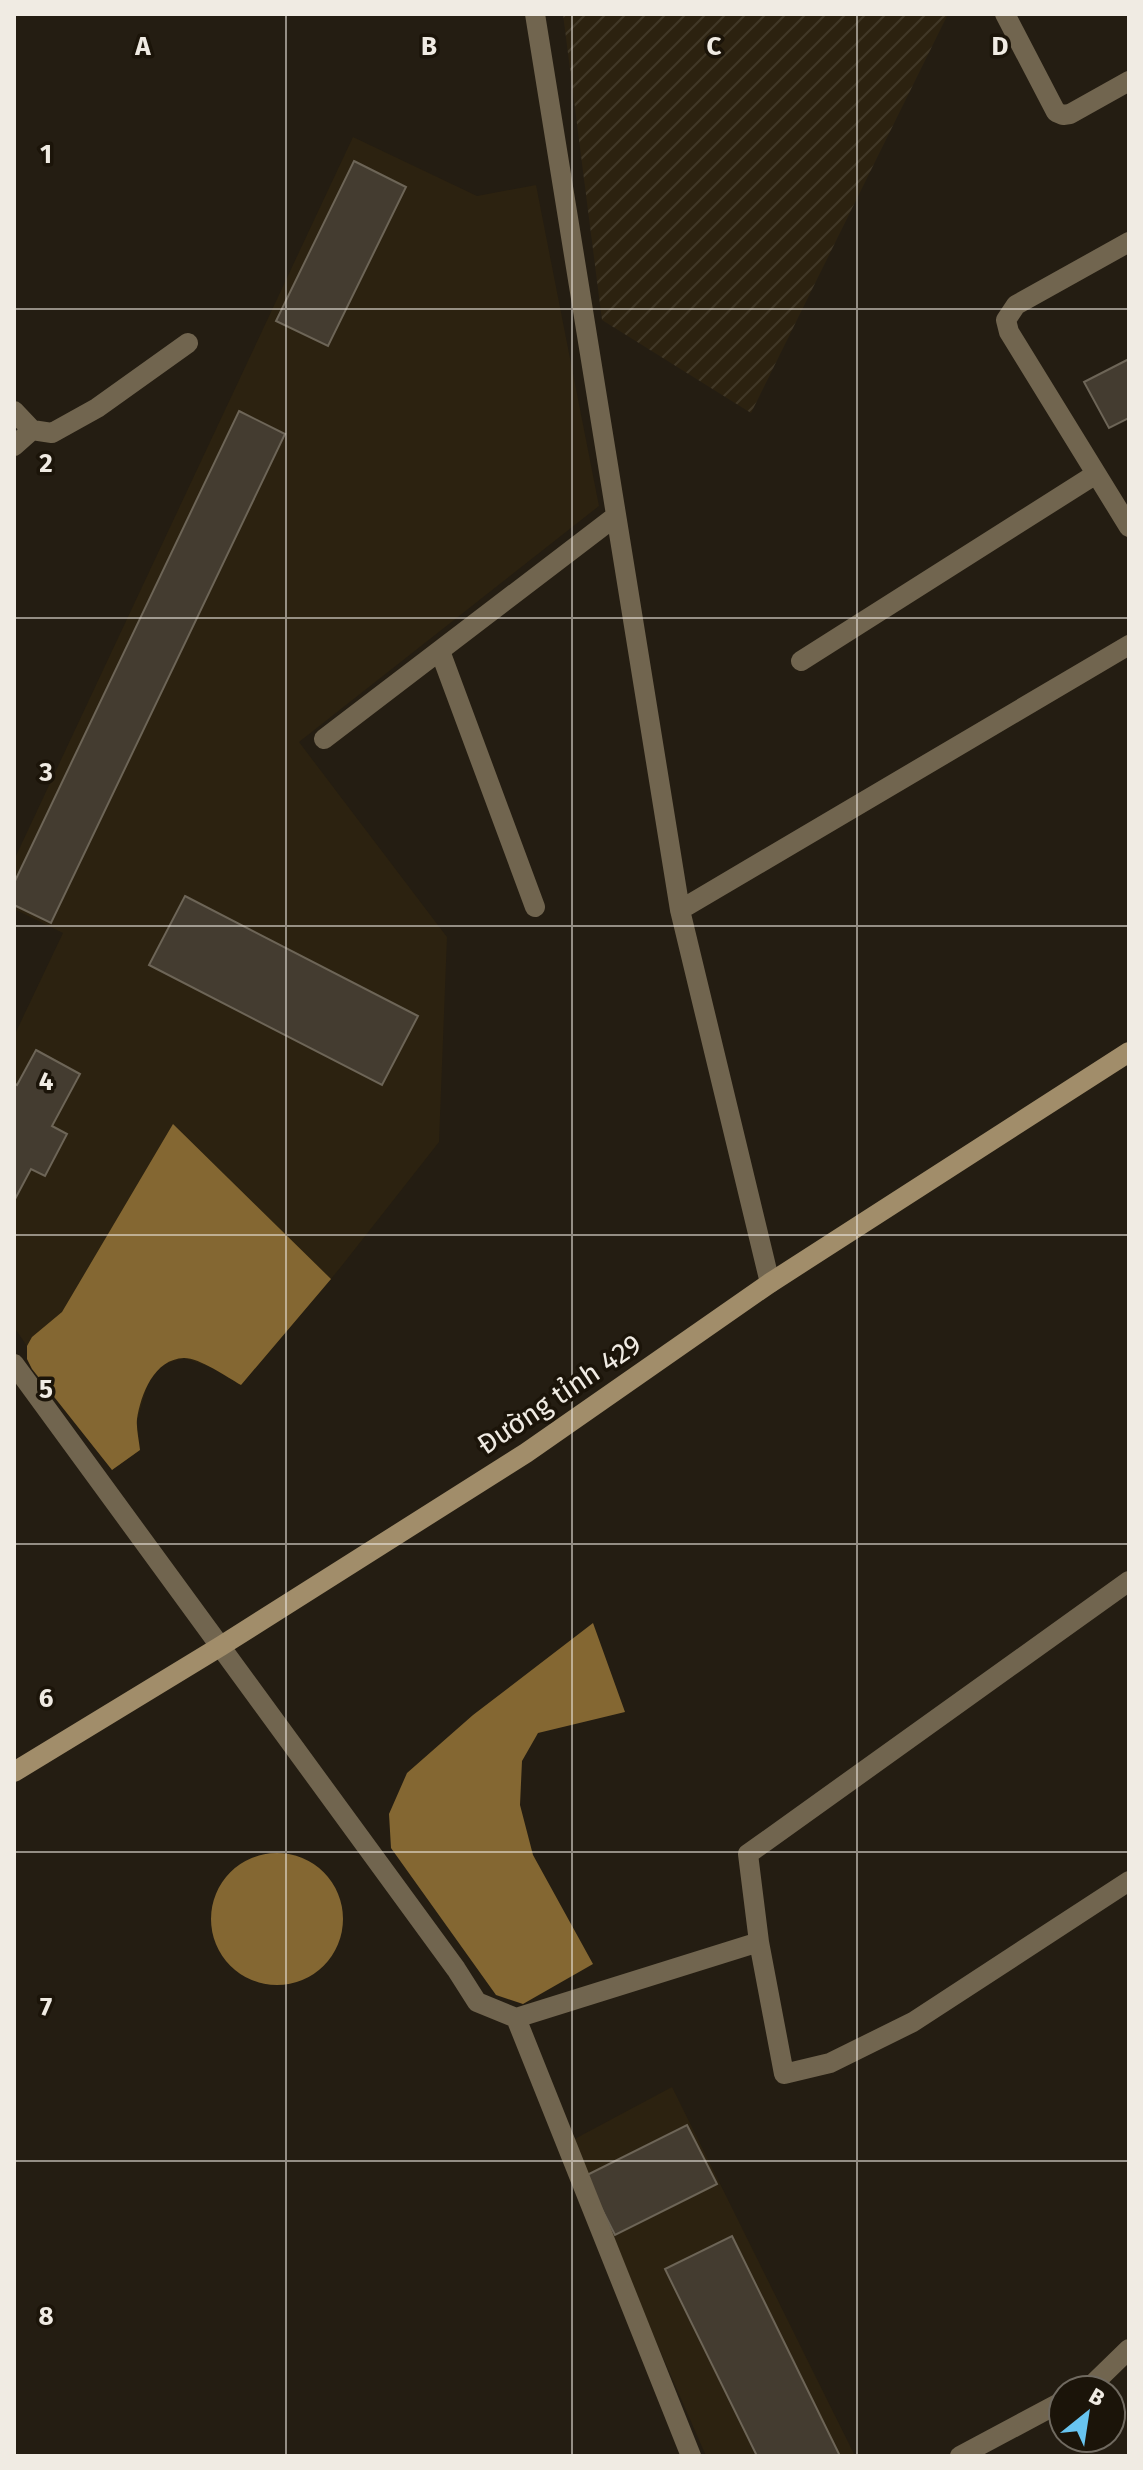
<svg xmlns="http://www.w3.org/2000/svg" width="1143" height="2470" viewBox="0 0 1143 2470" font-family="'Fira Sans',sans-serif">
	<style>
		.built { fill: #2c2210 }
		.industrial { fill: url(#industrial-furrows) }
		.water { fill: #846732 }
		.building { fill: #443c30; stroke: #6d6557; stroke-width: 2 }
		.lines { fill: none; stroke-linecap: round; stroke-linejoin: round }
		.minor { stroke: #71654f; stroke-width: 20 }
		.secondary { stroke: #a18d6a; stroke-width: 20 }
		.grid { fill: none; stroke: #f0ebe3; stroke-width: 2; stroke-opacity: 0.55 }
		.labels { text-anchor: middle; stroke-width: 7; stroke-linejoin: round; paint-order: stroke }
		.street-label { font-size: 28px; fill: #f0ebe3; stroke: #1b1409 }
		.grid-label { font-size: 26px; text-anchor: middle; font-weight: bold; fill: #f0ebe3; stroke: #1b1409; stroke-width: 7; stroke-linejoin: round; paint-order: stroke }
	</style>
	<defs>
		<pattern id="industrial-furrows" width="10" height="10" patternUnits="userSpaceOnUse" patternTransform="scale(2)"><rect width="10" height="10" fill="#2c2210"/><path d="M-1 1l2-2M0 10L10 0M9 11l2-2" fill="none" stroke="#413827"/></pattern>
	</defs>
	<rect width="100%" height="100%" fill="#241d12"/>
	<!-- built -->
	<path class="built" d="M353 137 477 196 536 185 599 506 299 742 447 937 439 1142 340 1268 241 1385 210 1367 184 1358 162 1365 148 1383 137 1421 140 1450 112 1470 32 1369 27 1359V1346L14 1327V1036L63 933 14 909V860Z
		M672 2087 855 2456H706L569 2142Z"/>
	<!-- industrial -->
	<path class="industrial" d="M563 14H948L751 413 602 320Z"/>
	<!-- water -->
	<path class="water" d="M173 1124 331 1279 241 1385C227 1377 200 1358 184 1358 154 1359 141 1394 137 1419 136 1428 139 1440 140 1450L112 1470 32 1369 27 1359V1346L32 1337 62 1312Z
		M593 1623 625 1712 538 1733 522 1761 520 1805 533 1855 593 1964 523 2004 496 1995 391 1848 389 1814 407 1773 473 1715Z
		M211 1919a66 66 0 1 1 132 0a66 66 0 1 1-132 0Z"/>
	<!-- building -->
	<path class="building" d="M354 161 406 187 328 346 276 321Z
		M1129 359V418L1109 428 1084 382Z
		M239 411 285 434 51 923 14 905V883Z
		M185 896 418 1016 382 1085 149 965Z
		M36 1050 80 1074 52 1126 67 1134 45 1176 31 1169 14 1201V1083L17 1085Z
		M687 2125 717 2184 615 2235 585 2176Z
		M732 2236 840 2456H757L665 2269Z"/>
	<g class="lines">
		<!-- minor -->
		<path class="minor" d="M535 14 680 910 770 1283
			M1005 14 1056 112 1063 115 1070 114 1129 81
			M1129 242 1016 305 1006 320 1009 332 1129 527
			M14 411 32 430 52 433 97 408 188 343
			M14 446 32 430
			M440 651 535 907
			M801 661 1096 474
			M324 739 616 516
			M680 910 1129 645
			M14 1364 456 1969 477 2002 516 2018 759 1942
			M1129 1581 748 1854 759 1942 784 2074 830 2063 913 2022 1129 1881
			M516 2018 691 2456
			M1083 2390 1092 2385 1129 2349
			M960 2456 1063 2401"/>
		<!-- secondary -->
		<path class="secondary" d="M14 1772 221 1646 526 1453 770 1283 1129 1052"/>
	</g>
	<!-- grid -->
	<path class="grid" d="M286 14V2456M572 14V2456M857 14V2456M14 309H1129M14 618H1129M14 926H1129M14 1235H1129M14 1544H1129M14 1852H1129M14 2161H1129"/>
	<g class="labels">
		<!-- street labels -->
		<g class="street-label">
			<text transform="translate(559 1394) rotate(-34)" y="10">Đường tỉnh 429</text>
		</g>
	</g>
	<g class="grid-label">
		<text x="143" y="55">A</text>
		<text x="429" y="55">B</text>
		<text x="714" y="55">C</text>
		<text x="1000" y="55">D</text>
		<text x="46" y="163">1</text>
		<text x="46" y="472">2</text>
		<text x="46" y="781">3</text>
		<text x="46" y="1090">4</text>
		<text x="46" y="1398">5</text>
		<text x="46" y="1707">6</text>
		<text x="46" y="2016">7</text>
		<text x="46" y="2325">8</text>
	</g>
	<!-- border -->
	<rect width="1143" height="2470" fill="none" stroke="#f0ebe3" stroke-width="32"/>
	<!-- north arrow -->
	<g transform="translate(1087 2414) rotate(30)"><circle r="38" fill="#1b1409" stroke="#706a60" stroke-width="2"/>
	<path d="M0-6L14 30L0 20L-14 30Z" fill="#68c4f0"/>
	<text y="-12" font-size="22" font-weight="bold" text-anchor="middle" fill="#f0ebe3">B</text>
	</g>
</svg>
